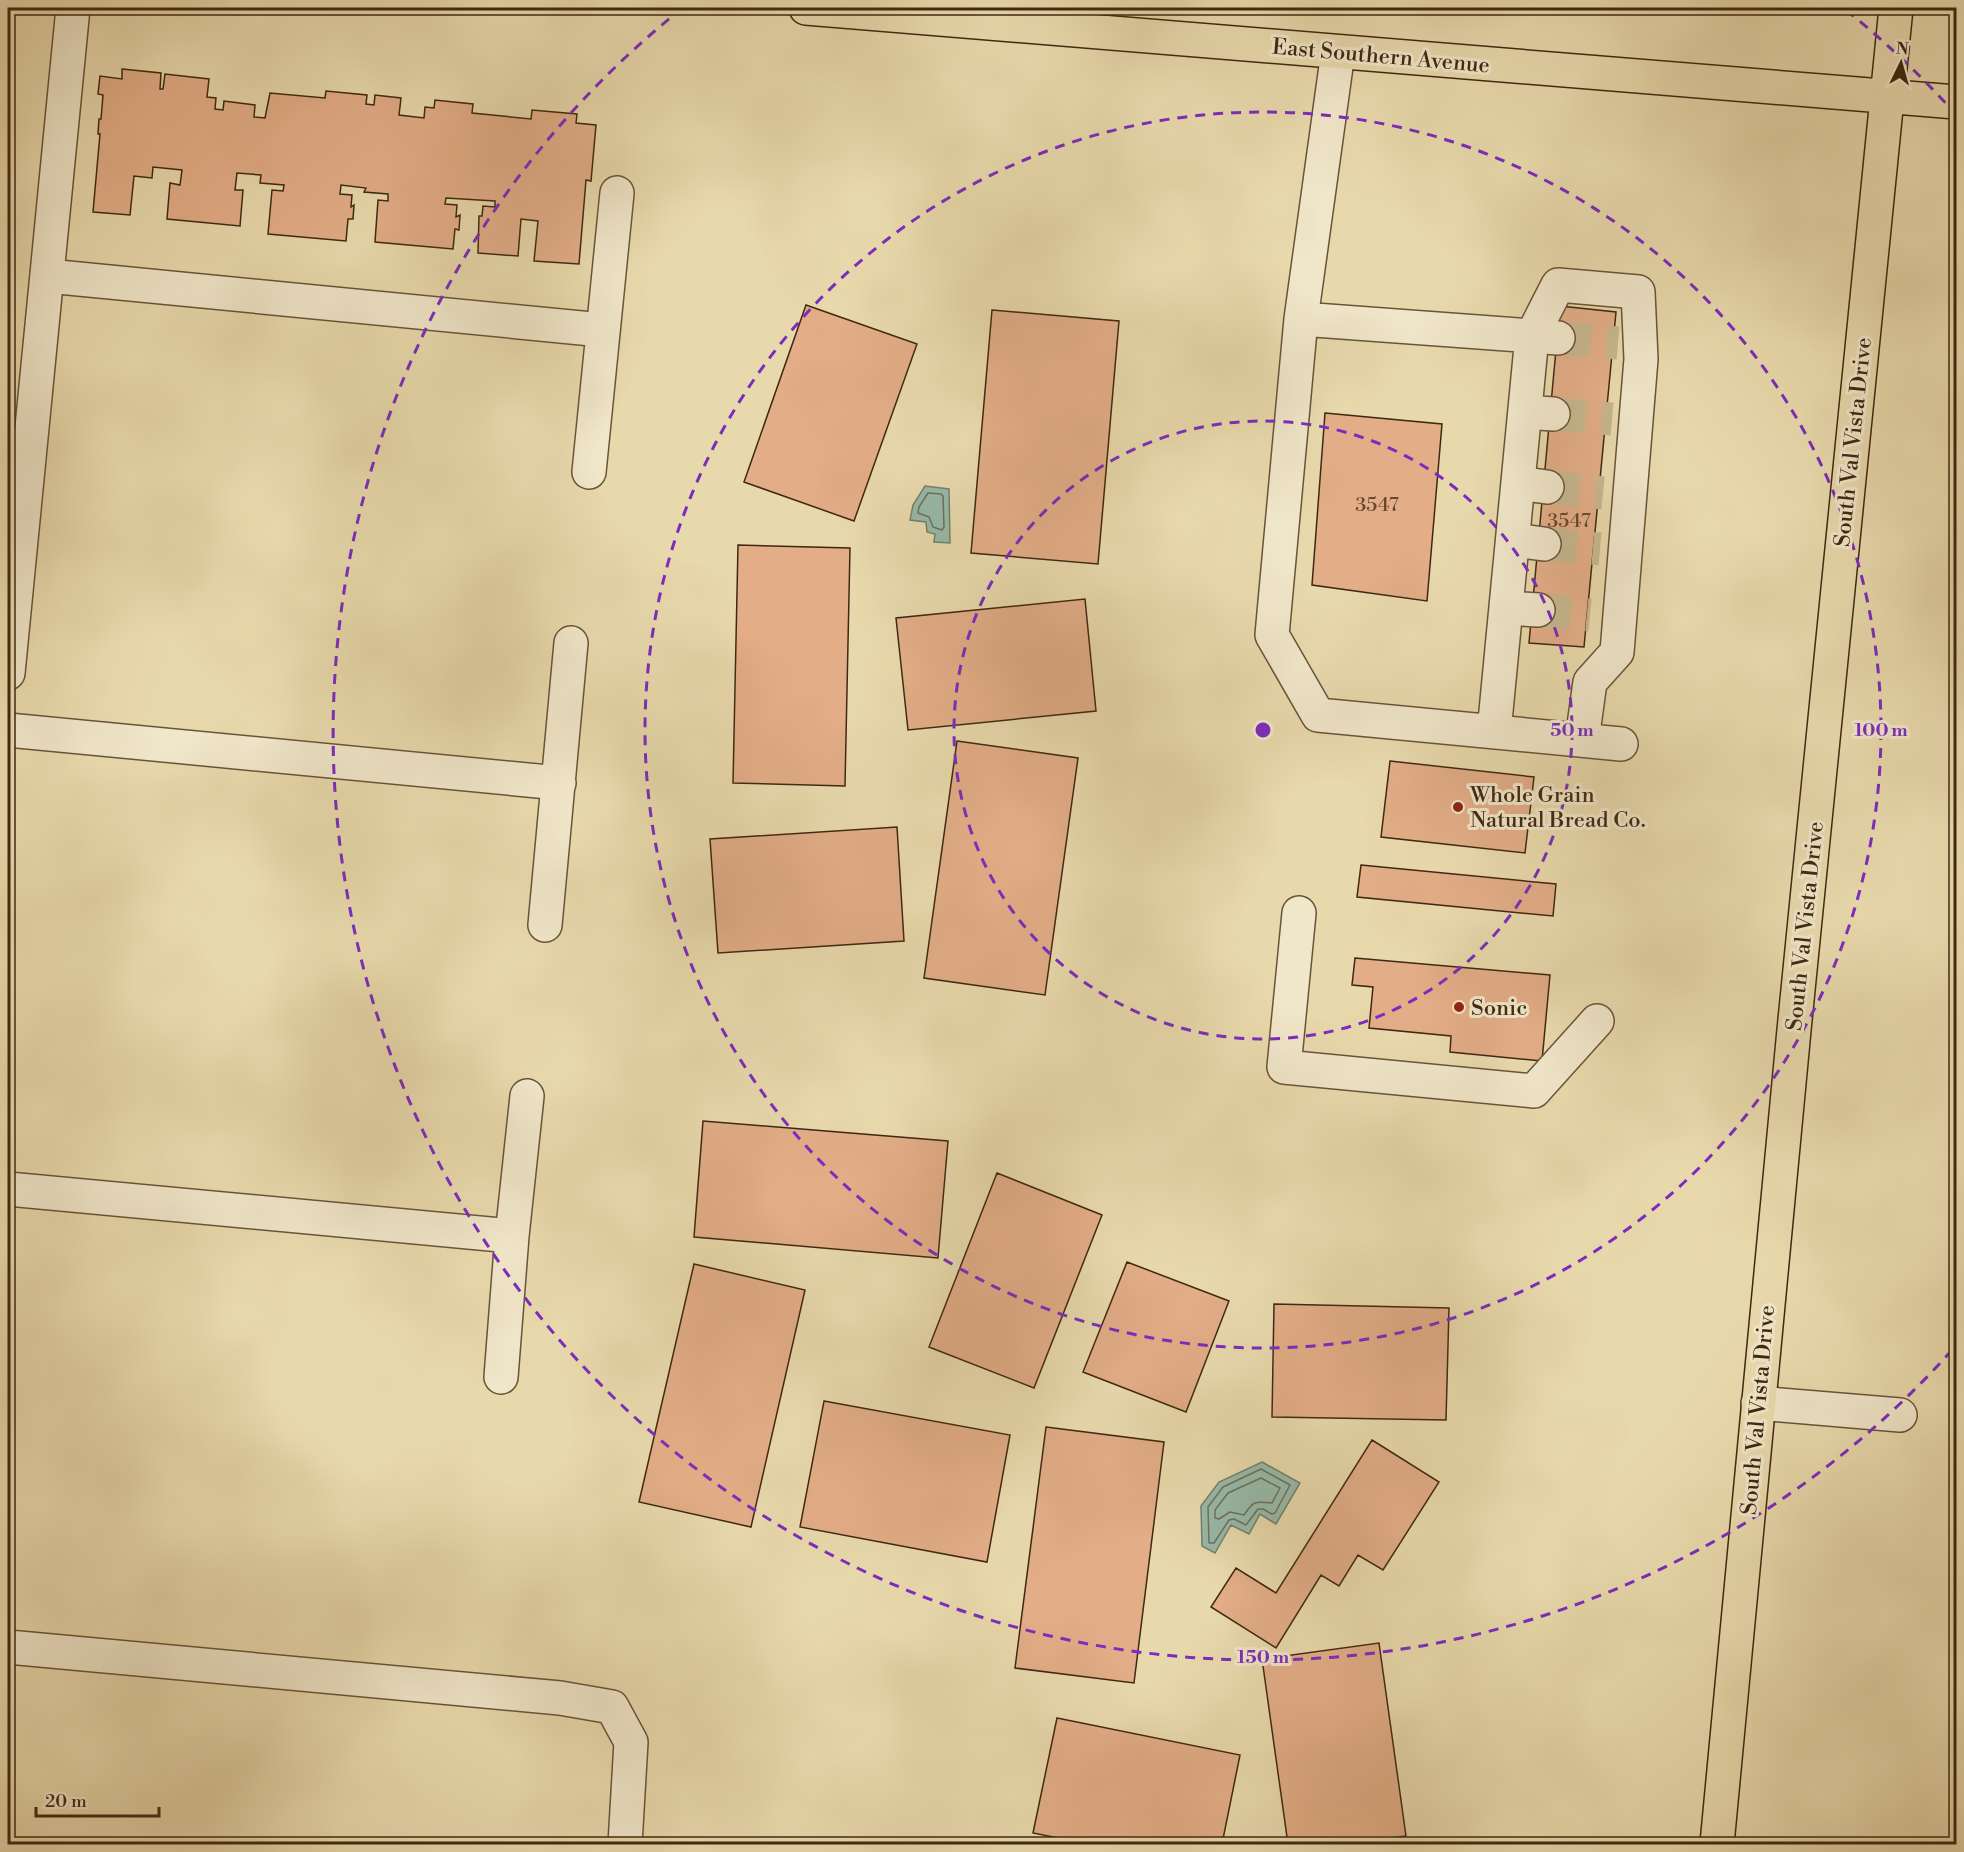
<svg xmlns="http://www.w3.org/2000/svg" width="1964" height="1852" viewBox="0 0 1964 1852" font-family="'Libre Bodoni',serif">
	<style>
		.water { fill: #97baa9; stroke: #74806c; stroke-width: 1.5 }
		.lines { fill: none; stroke-linecap: round; stroke-linejoin: round }
		.shore { stroke: #6b715d; stroke-width: 1.5 }
		.building { fill: #e2ad87; stroke: #3f2811; stroke-width: 1.5 }
		.minor-tunnel { stroke: #c6b68d; stroke-width: 33; stroke-dasharray: 33 16; stroke-linecap: butt }
		.minor-casing { stroke: #695438; stroke-width: 36 }
		.major-casing { stroke: #3f2811; stroke-width: 36 }
		.minor { stroke: #f0e6c9; stroke-width: 33 }
		.major { stroke: #e8d9ac; stroke-width: 33 }
		.ring { fill: none; stroke: #7b2cbf; stroke-width: 3; stroke-dasharray: 10 8 }
		.poi-dot { fill: #8f2418; stroke: #f0e6c9; stroke-width: 2 }
		.labels { text-anchor: middle; stroke-width: 6; stroke-linejoin: round; paint-order: stroke }
		.number-label { font-size: 20px; fill: #68492e }
		.street-label { font-size: 22px; fill: #3f2811; stroke: #f0e6c9 }
		.poi-label { font-size: 22px; fill: #3f2811; stroke: #f0e6c9; text-anchor: start }
		.centre { fill: #7b2cbf; stroke: #f0e6c9; stroke-width: 3 }
		.ring-label { font-size: 18px; text-anchor: middle; font-weight: bold; fill: #7b2cbf; stroke: #f0e6c9; stroke-width: 6; stroke-linejoin: round; paint-order: stroke }
	</style>
	<rect width="100%" height="100%" fill="#e8d9ac"/>
	<filter id="stains"><feTurbulence type="fractalNoise" baseFrequency=".00333" numOctaves="4"/><feColorMatrix values="0 0 0 0 .2 0 0 0 0 .09 0 0 0 0 .02 0 0 0 .5 -.17"/></filter>
	<radialGradient id="worn" r=".72"><stop offset=".6" stop-color="#630" stop-opacity="0"/><stop offset="1" stop-color="#630" stop-opacity=".3"/></radialGradient>
	<!-- water -->
	<path class="water" d="M925 486 949 489 950 543 934 542 935 534 927 532 926 522 910 520 913 505Z
		M1262 1462 1300 1483 1276 1524 1260 1514 1249 1534 1231 1525 1215 1553 1202 1546 1201 1506 1219 1482Z"/>
	<g class="lines">
		<!-- shore -->
		<path class="shore" d="M928 493 941 494 943 496 944 527 942 530 933 527 929 517 918 513 919 507Z
			M1261 1469 1290 1485 1275 1513 1272 1514 1263 1509H1258L1246 1525 1234 1519 1229 1520 1214 1543H1209L1208 1507 1223 1487Z
			M1261 1478 1280 1488 1272 1503C1255 1502 1255 1499 1244 1515L1230 1512 1219 1519 1215 1518V1510L1228 1493Z"/>
	</g>
	<!-- building -->
	<path class="building" d="M122 69 161 73 160 89H163L165 74 209 79 207 97 216 98 215 109 223 110 224 101 255 105 254 117 265 118 270 93 325 98 326 91 367 95 366 104 374 105 375 95 401 98 399 115 424 118 425 107 434 108 435 100 473 104 472 113 531 119 532 110 577 114 576 123 596 125 591 181 586 180 579 264 534 261 538 221 521 219 518 256 478 253 479 216H482L483 206 495 207V201L446 198 445 204 457 205 456 217 460 215 459 230 455 229 453 249 375 242 378 200 388 201V194L364 192 366 188 341 185 340 194 352 195 351 207 354 205 353 219H348L346 241 268 234 272 190 283 191 284 185 260 183 261 175 237 173 235 190H243L240 226 167 219 170 183 180 185 182 170 153 167 152 178 134 176 130 215 93 212 100 134H98L99 119H101L103 95 98 94 100 76 122 79Z
		M806 305 917 344 854 521 744 482Z
		M1560 306 1616 312 1584 647 1529 643Z
		M992 310 1119 321 1098 564 971 553Z
		M1325 413 1442 424 1427 601 1312 585Z
		M738 545 850 548 845 786 733 783Z
		M1085 599 1096 711 908 730 896 618Z
		M957 741 1078 758 1045 995 924 978Z
		M1390 761 1534 777 1525 853 1381 837Z
		M897 827 904 941 718 953 710 839Z
		M1361 865 1556 884 1553 916 1357 897Z
		M1355 958 1550 975 1542 1061 1450 1052 1451 1036 1369 1028 1373 987 1352 985Z
		M703 1121 948 1141 938 1258 694 1237Z
		M997 1173 1102 1215 1034 1388 929 1347Z
		M1127 1262 1229 1301 1186 1412 1083 1372Z
		M694 1264 805 1290 751 1527 639 1502Z
		M1274 1304 1449 1308 1446 1420 1272 1417Z
		M824 1401 1010 1435 987 1562 800 1527Z
		M1046 1427 1164 1442 1134 1683 1015 1668Z
		M1372 1440 1439 1482 1383 1570 1358 1555 1339 1586 1321 1575 1276 1648 1211 1607 1236 1568 1276 1593Z
		M1379 1643 1406 1836 1344 1844H1288L1262 1659Z
		M1057 1718 1240 1755 1222 1844H1088L1033 1833Z"/>
	<g class="lines">
		<!-- minor-tunnel -->
		<path class="minor-tunnel" d="M1558 338 1618 343
			M1553 414 1612 419
			M1547 487 1603 493
			M1544 544 1600 549
			M1538 610 1590 615"/>
		<defs>
			<path id="minor" d="M1338 52 1301 319 1272 635 1318 715 1621 744
				M48 276 602 330
				M1301 319 1532 336 1558 285 1638 292 1641 359 1617 652 1590 682 1582 740
				M1525 412 1553 414
				M589 472 617 193
				M1518 483 1547 487
				M1513 540 1544 544
				M1506 608 1538 610
				M8 673 73 8
				M8 730 559 783
				M1494 732 1532 336 1558 338
				M1299 913 1284 1067 1534 1091 1597 1021
				M545 925 571 643
				M8 1189 512 1236
				M501 1377 512 1236 527 1096
				M1758 1403 1900 1415
				M8 1647 560 1698 612 1707 631 1742 625 1844"/>
			<path id="major" d="M806 8 1956 102
				M1717 1844 1794 1030 1896 8"/>
		</defs>
		<!-- minor casing -->
		<use href="#minor" class="minor-casing"/>
		<!-- major casing -->
		<use href="#major" class="major-casing"/>
		<!-- minor -->
		<use href="#minor" class="minor"/>
		<!-- major -->
		<use href="#major" class="major"/>
	</g>
	<!-- distance rings -->
	<g class="ring">
		<circle cx="1263" cy="730" r="309"/>
		<circle cx="1263" cy="730" r="618"/>
		<path d="M1952 1350A927 927 0 1 1 680 10M1846 10A927 927 0 0 1 1952 110"/>
	</g>
	<!-- markers -->
	<g class="poi-dot">
		<circle cx="1458" cy="807" r="6"/>
		<circle cx="1459" cy="1007" r="6"/>
	</g>
	<g class="labels">
		<!-- number labels -->
		<g class="number-label">
			<text x="1377" y="511">3547</text>
			<text x="1569" y="527">3547</text>
		</g>
		<!-- street labels -->
		<g class="street-label">
			<text transform="translate(1381 55) rotate(5)" y="8">East Southern Avenue</text>
			<text transform="translate(1852 442) rotate(-84)" y="8">South Val Vista Drive</text>
			<text transform="translate(1804 926) rotate(-84)" y="8">South Val Vista Drive</text>
			<text transform="translate(1757 1410) rotate(-85)" y="8">South Val Vista Drive</text>
		</g>
		<!-- poi labels -->
		<g class="poi-label">
			<text x="1470" y="802">Whole Grain<tspan x="1470" dy="25">Natural Bread Co.</tspan></text>
			<text x="1471" y="1015">Sonic</text>
		</g>
	</g>
	<circle cx="1263" cy="730" r="9" class="centre"/>
	<g class="ring-label">
		<text x="1572" y="736">50 m</text>
		<text x="1881" y="736">100 m</text>
		<text x="1263" y="1663">150 m</text>
	</g>
	<!-- margin -->
	<rect width="1964" height="1852" fill="none" stroke="#e8d9ac" stroke-width="30"/>
	<rect x="9" y="9" width="1946" height="1834" fill="none" stroke="#3f2811" stroke-width="3"/>
	<rect x="15" y="15" width="1934" height="1822" fill="none" stroke="#3f2811" stroke-width="1.5"/>
	<!-- north arrow -->
	<g transform="translate(1901 63) rotate(5)" stroke="#f0e6c9" stroke-width="4.5" paint-order="stroke">
	<path d="M0-4.5L10 22L0 15L-10 22Z" fill="#3f2811"/>
	<text y="-9" font-size="16" font-weight="bold" text-anchor="middle" fill="#3f2811">N</text>
	</g>
	<!-- scale -->
	<path d="M36 1807v9h123v-9" fill="none" stroke="#3f2811" stroke-width="3"/>
	<text x="45" y="1807" font-size="18" fill="#3f2811" stroke="#f0e6c9" stroke-width="4.5" paint-order="stroke">20 m</text>
	<rect width="100%" height="100%" filter="url(#stains)"/>
	<rect width="100%" height="100%" fill="url(#worn)"/>
</svg>
